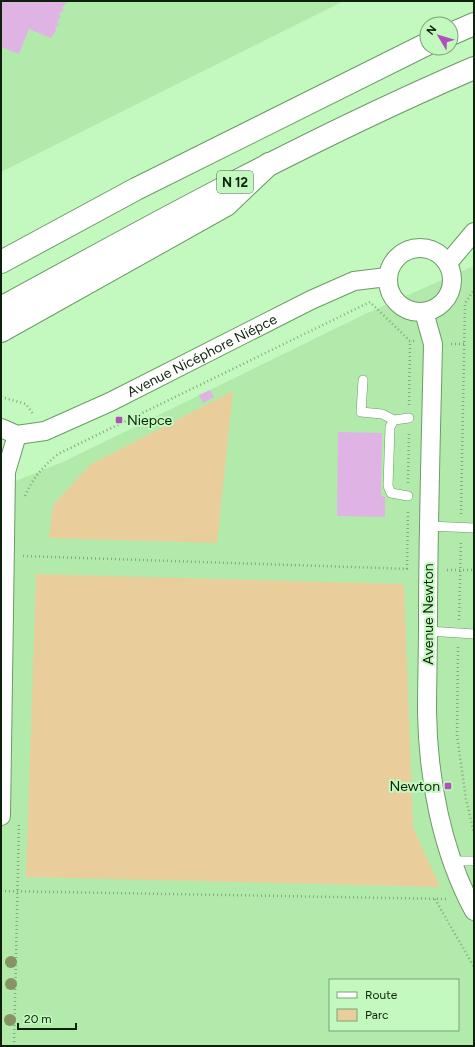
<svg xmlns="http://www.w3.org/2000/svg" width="475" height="1047" viewBox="0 0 475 1047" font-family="Figtree,sans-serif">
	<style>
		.built { fill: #b2eaac; fill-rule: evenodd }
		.green { fill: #e9ce9b }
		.building { fill: #e0b3e5 }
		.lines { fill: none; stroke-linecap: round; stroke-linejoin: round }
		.service-casing { stroke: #6b9b66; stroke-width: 10 }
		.minor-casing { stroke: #6b9b66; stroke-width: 20 }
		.trunk-casing { stroke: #6b9b66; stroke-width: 24 }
		.motorway-casing { stroke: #6b9b66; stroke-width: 24 }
		.path { stroke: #81a97d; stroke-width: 2.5; stroke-dasharray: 1 3; stroke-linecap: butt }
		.service { stroke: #fff; stroke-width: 9 }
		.minor { stroke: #fff; stroke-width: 18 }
		.trunk { stroke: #fff; stroke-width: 22 }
		.motorway { stroke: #fff; stroke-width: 22 }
		.tree { fill: #879360 }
		.poi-dot { fill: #ae51bb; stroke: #c3f8be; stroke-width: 1.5 }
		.labels { text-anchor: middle; stroke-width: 4; stroke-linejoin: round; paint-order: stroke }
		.shield { fill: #c3f8be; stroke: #446241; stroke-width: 1 }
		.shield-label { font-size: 13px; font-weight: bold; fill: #0d210c }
		.street-label { font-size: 14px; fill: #0d210c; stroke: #c3f8be }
		.poi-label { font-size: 14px; fill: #0d210c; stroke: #c3f8be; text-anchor: start }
	</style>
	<rect width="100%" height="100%" fill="#c3f8be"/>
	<!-- built -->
	<path class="built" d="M1 1H344L1 172Z
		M474 266V1046H1V487L65 461 365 314ZM330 980H458V1030H330Z"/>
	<!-- green -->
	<path class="green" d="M233 391 217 543 49 538 53 505 91 464Z
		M36 574 404 584 413 827 440 887 26 877Z"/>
	<!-- building -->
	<path class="building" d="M1 1H65L67 3 62 7 64 10 59 14 61 17 57 21 59 25 55 28 56 31 51 38 29 29 19 54 1 47Z
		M210 390 214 397 203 403 199 395Z
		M338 432 382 433 381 496 385 497V517L337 516Z"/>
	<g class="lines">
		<defs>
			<path id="service" d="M363 380 361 412 382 414 394 420
				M408 496 391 493 388 486 390 427 394 420 409 418
				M429 526 474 528
				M428 631 474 634
				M453 861H474"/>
			<g id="minor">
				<circle cx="420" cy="280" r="32"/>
				<path d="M448 263 474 232"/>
				<path d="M424 312 433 344C431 437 428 529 428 622 428 652 427 682 427 712 428 779 442 852 474 911"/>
				<path id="s1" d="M1 428 17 435 45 431 110 402 311 300 354 281 387 277"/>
				<path d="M1 816 6 472 17 435"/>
			</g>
			<path id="trunk" d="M451 34 474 24
				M1 262 136 189 427 44
				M1 308C156 223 311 138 474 68"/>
			<path id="motorway" d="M1 331 226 205 269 164"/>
		</defs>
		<!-- service casing -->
		<use href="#service" class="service-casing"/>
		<!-- minor casing -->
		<use href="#minor" class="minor-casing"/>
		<!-- trunk casing -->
		<use href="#trunk" class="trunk-casing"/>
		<!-- motorway casing -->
		<use href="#motorway" class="motorway-casing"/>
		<!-- path -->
		<path class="path" d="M451 344H464
			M1 397 26 404 33 414
			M409 405 410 341
			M408 483 409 432
			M25 496C34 476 42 468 58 454L370 302 410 341H414
			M461 514 465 303 474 290
			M23 556 410 569
			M407 569 408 510
			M447 570H474
			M459 620 461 541
			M458 647 457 736 466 799 474 833
			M1 891 448 899
			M435 899 474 967
			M14 1046 19 823"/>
		<!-- service -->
		<use href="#service" class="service"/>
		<!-- minor -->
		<use href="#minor" class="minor"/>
		<!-- trunk -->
		<use href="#trunk" class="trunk"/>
		<!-- motorway -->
		<use href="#motorway" class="motorway"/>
	</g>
	<!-- trees -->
	<g class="tree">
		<circle cx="11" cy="962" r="6"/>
		<circle cx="11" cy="984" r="6"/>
		<circle cx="10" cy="1020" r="6"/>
	</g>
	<!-- markers -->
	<g class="poi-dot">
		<rect x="115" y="416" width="8" height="8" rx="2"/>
		<rect x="444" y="782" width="8" height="8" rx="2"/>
	</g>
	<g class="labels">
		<!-- shield labels -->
		<rect class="shield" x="217" y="171" width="36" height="22" rx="3"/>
		<g class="shield-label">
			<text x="235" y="187">N 12</text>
		</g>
		<!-- street labels -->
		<g class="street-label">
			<text dy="5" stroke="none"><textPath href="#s1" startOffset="220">Avenue Nicéphore Niépce</textPath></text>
			<text transform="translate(428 614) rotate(-90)" y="5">Avenue Newton</text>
		</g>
		<!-- poi labels -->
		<g class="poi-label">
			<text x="127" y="425">Niepce</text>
			<text x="440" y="791" text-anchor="end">Newton</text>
		</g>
	</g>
	<!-- border -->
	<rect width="475" height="1047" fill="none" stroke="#0d210c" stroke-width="4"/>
	<!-- legend -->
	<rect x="329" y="979" width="130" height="52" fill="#c3f8be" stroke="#7aa277"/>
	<rect x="337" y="992" width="20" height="6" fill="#ffffff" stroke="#7aa277"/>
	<text x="365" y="999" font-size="12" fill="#0d210c">Route</text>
	<rect x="337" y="1009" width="20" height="12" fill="#e9ce9b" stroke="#7aa277"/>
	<text x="365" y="1019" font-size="12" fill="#0d210c">Parc</text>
	<!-- north arrow -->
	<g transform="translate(439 36) rotate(308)"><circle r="19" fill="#c3f8be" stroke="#7aa277"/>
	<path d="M0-3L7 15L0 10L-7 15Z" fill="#ae51bb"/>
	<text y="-6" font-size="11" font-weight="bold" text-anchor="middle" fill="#0d210c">N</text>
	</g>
	<!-- scale -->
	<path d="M18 1023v6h58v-6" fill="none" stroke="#0d210c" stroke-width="2"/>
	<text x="24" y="1023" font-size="12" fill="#0d210c" stroke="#c3f8be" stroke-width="3" paint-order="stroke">20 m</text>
</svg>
